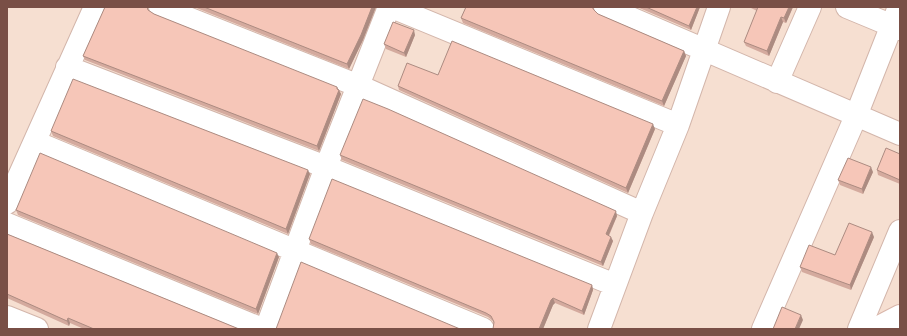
<svg xmlns="http://www.w3.org/2000/svg" width="907" height="336" viewBox="0 0 907 336" font-family="'IBM Plex Sans',sans-serif">
	<style>
		.residential { fill: #f6dfd1 }
		.lines { fill: none; stroke-linecap: round; stroke-linejoin: round }
		.street-casing { stroke: #d3b6ab; stroke-width: 24 }
		.secondary-casing { stroke: #d9b6aa; stroke-width: 24 }
		.street { stroke: #fff; stroke-width: 22 }
		.secondary { stroke: #fff; stroke-width: 22 }
		.wall { fill: #d4aa9e }
		.shaded-wall { fill: #ac8b81 }
		.building { fill: #f6c6b8; stroke: #ac8b81 }
	</style>
	<rect width="100%" height="100%" fill="#feefe3"/>
	<!-- residential -->
	<path class="residential" d="M7 7H900V329H7Z"/>
	<g class="lines">
		<defs>
			<path id="street" d="M160 7 359 86 642 213
				M392 7 678 125
				M605 7 900 134
				M847 7 900 29
				M67 67 326 167 615 285
				M777 82 810 7
				M35 142 483 329
				M7 203 95 7
				M7 224 262 329
				M7 317 37 329
				M266 329 326 167 389 7
				M599 329 642 213 678 125 719 7
				M763 329 856 116 899 7
				M859 329 900 231"/>
			<path id="secondary" d="M875 329 900 316"/>
		</defs>
		<!-- street casing -->
		<use href="#street" class="street-casing"/>
		<!-- secondary casing -->
		<use href="#secondary" class="secondary-casing"/>
		<!-- street -->
		<use href="#street" class="street"/>
		<!-- secondary -->
		<use href="#secondary" class="secondary"/>
	</g>
	<!-- wall -->
	<path class="wall" d="M105 7H148V10L154 14 338 89 341 94 319 151 85 60 83 56Z
		M194 7H376L363 40 349 69Z
		M466 7H593L594 10 598 14 684 51 686 56 664 106 463 23 461 18Z
		M637 7H700L691 30Z
		M749 7H793L786 23 783 22 769 56 746 46 744 42 757 11Z
		M415 35 406 57 386 49 384 44Z
		M438 75 655 129 628 193 399 90 398 86Z
		M51 131 310 174 288 234 53 136Z
		M900 154V184L878 175 877 170Z
		M340 155 617 216 609 236 613 241 603 266 342 160Z
		M873 172 863 194 840 185 838 180Z
		M16 210 279 257 258 314 18 215Z
		M7 234 239 329H84L70 323 69 326 7 298Z
		M874 237 851 290 802 272 800 267 835 255Z
		M309 239 592 285 593 290 584 315 555 303 553 305 543 329H493L494 323 493 321 488 317 311 244Z"/>
	<!-- shaded-wall -->
	<path class="shaded-wall" d="M372 7H376L363 40 349 69 347 64Z
		M697 7H700L691 30 689 26Z
		M789 7H793L786 23 784 18Z
		M781 17 783 22 769 56 767 51Z
		M414 30 415 35 406 57 404 53Z
		M684 51 686 56 664 106 662 101Z
		M337 87 339 91V90L341 94 319 151 317 146Z
		M653 124 655 129 628 193 626 188Z
		M871 167 873 172 863 194 862 189Z
		M308 170 310 174 288 234 286 229Z
		M616 211 617 216 607 239 606 234Z
		M872 232 874 237 851 290 850 285Z
		M611 237 613 241 603 266 601 262Z
		M277 253 279 257 258 314 256 309Z
		M592 285 593 290 584 315 582 311Z
		M553 298 555 303 553 305 543 329H539L551 300Z
		M801 315 803 320 799 329H795Z
		M68 318 70 323 69 326 67 321Z"/>
	<!-- building -->
	<path class="building" d="M105 7H147L148 10 154 14 337 87V89L339 90 317 146 83 56Z
		M204 7H372L361 35 347 64Z
		M466 7H592L594 10 598 14 684 51 662 101 461 18Z
		M646 7H697L689 26Z
		M757 7H789L784 18 781 17 767 51 744 42 758 7Z
		M393 22 414 30 404 53 384 44Z
		M452 41 653 124 626 188 398 86 407 63 438 75Z
		M73 79 308 170 286 229 51 131Z
		M363 99 388 109 616 211 606 234 611 237 601 262 340 155Z
		M886 148 900 154V180L877 170Z
		M40 153 277 253 256 309 16 210Z
		M848 158 871 167 862 189 838 180Z
		M332 179 592 285 582 311 553 298 551 300 539 329H493L494 322 491 316 486 313 309 239Z
		M849 223 872 232 850 285 800 267 809 245 835 255Z
		M7 234 239 329H94L68 318 67 321 7 294Z
		M301 262 460 329H276Z
		M782 307 801 315 795 329H773Z"/>
	<!-- border -->
	<rect width="907" height="336" fill="none" stroke="#794f46" stroke-width="16"/>
</svg>
